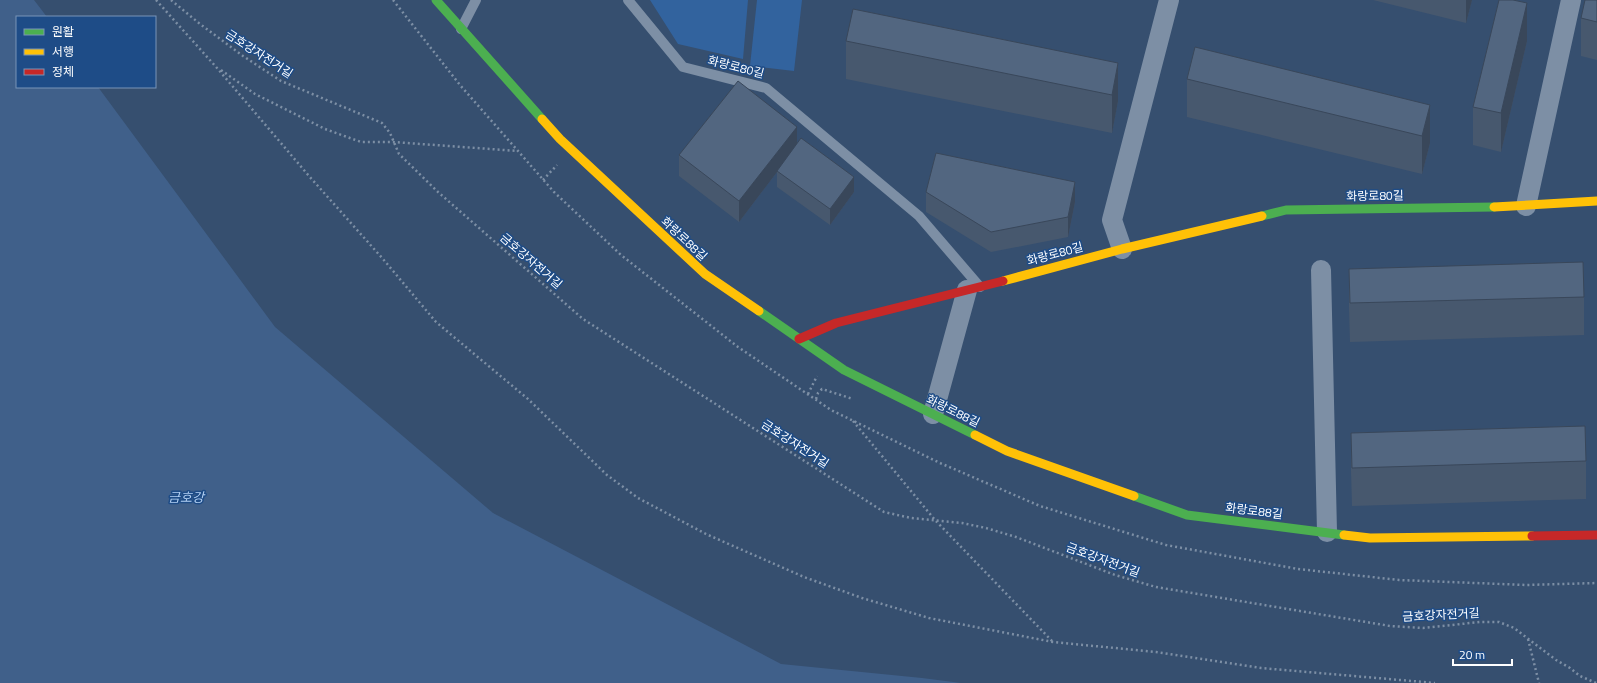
<svg xmlns="http://www.w3.org/2000/svg" width="1597" height="683" viewBox="0 0 1597 683" font-family="'Titillium Web','Noto Sans KR',sans-serif">
	<style>
		.green { fill: #32639e }
		.water { fill: #40608a }
		.lines { fill: none; stroke-linecap: round; stroke-linejoin: round }
		.path { stroke: #7d8fa5; stroke-width: 2.5; stroke-dasharray: 2 3; stroke-linecap: butt }
		.lane { stroke: #7d8fa5; stroke-width: 10 }
		.street { stroke: #7d8fa5; stroke-width: 20 }
		.fast { stroke: #4caf50; stroke-width: 9 }
		.slow { stroke: #ffc107; stroke-width: 9 }
		.jam { stroke: #c62828; stroke-width: 9 }
		.wall { fill: #47586e }
		.shaded-wall { fill: #39475a }
		.building { fill: #526680; stroke: #39475a }
		.labels { text-anchor: middle; stroke-width: 3; stroke-linejoin: round; paint-order: stroke }
		.street-label { font-size: 12px; fill: #fff; stroke: #1e4c87 }
		.water-label { font-size: 13px; font-style: italic; fill: #b3d0f2; stroke: #1e4c87 }
	</style>
	<rect width="100%" height="100%" fill="#364f6f"/>
	<!-- green -->
	<path class="green" d="M650 0H748L743 59 678 44Z
		M757 0H802L794 71 750 66Z"/>
	<!-- water -->
	<path class="water" d="M0 0H34L47 17H17V87H98L275 327 493 513 781 664 922 678 961 683H0Z"/>
	<g class="lines">
		<!-- path -->
		<path class="path" d="M156 0 217 68 309 176 383 259 436 322 528 399 607 475 638 498 706 534 804 577 862 598 929 618 1053 642 1156 652 1261 668 1435 683
			M171 0 200 24 243 56 281 81 382 123 390 133 399 154 438 192 583 319 884 512 911 518 962 523 986 528 1016 537 1115 575 1156 587 1390 626 1423 628 1480 622H1499L1514 628 1556 660 1570 668 1580 676 1596 683
			M393 0 460 85 554 192 621 255 738 347 831 410 940 463 1040 506 1166 545 1298 569 1399 580 1526 585 1597 583
			M221 70 255 94 325 129 361 142H393L518 151
			M543 180 557 165
			M808 394 817 376
			M816 399 818 393 822 389 853 399
			M853 421 935 520 1052 641
			M1528 639 1539 683"/>
		<!-- lane -->
		<path class="lane" d="M628 0 683 67 766 88 919 216 980 287
			M461 29 476 0"/>
		<!-- street -->
		<path class="street" d="M1526 206 1571 0
			M1122 249 1112 220 1169 0
			M1321 270 1327 532
			M933 414 967 290"/>
		<!-- fast -->
		<path class="fast" d="M436 0 542 119
			M1262 216 1286 210 1494 207
			M759 311 844 370 975 435
			M1134 496 1187 515 1344 535"/>
		<!-- slow -->
		<path class="slow" d="M542 119 560 139 705 274 759 311
			M1494 207 1597 201
			M1003 281 1122 249 1262 216
			M975 435 1007 451 1134 496
			M1344 535 1370 538 1532 536"/>
		<!-- jam -->
		<path class="jam" d="M799 339 836 323 1003 281
			M1532 536 1597 535"/>
	</g>
	<!-- wall -->
	<path class="wall" d="M1373 0H1472L1466 23Z
		M1597 0V60L1581 56V18Z
		M846 41 1118 63V101L1112 133 846 79Z
		M1527 41 1501 152 1473 145V107Z
		M1187 79 1430 105V143L1422 174 1187 117Z
		M797 144 854 192 830 225 777 187V172L739 222 679 176V155Z
		M926 192 1075 202 1068 237 991 252 926 212Z
		M1349 269 1584 297V335L1350 342 1349 307Z
		M1351 433 1586 461V499L1352 506 1351 471Z"/>
	<!-- shaded-wall -->
	<path class="shaded-wall" d="M1466 0H1472L1466 23Z
		M1527 3V41L1501 152V113Z
		M1118 63V101L1112 133V95Z
		M1430 105V143L1422 174V136Z
		M797 127V147L777 171V172L739 222V201Z
		M854 177V192L830 225V209Z
		M1075 182V202L1068 237V217Z"/>
	<!-- building -->
	<path class="building" d="M1499 0H1513L1527 3 1501 113 1473 107Z
		M1585 0H1597V22L1581 18Z
		M853 9 1118 63 1112 95 846 41Z
		M1195 47 1430 105 1422 136 1187 79Z
		M738 81 797 127 739 201 679 155Z
		M801 138 854 177 830 209 777 171Z
		M936 153 1075 182 1068 217 991 232 926 192Z
		M1583 262 1584 297 1350 303 1349 269Z
		M1585 426 1586 461 1352 468 1351 433Z"/>
	<g class="labels">
		<!-- street labels -->
		<g class="street-label">
			<text transform="translate(259 54) rotate(33)" y="4">금호강자전거길</text>
			<text transform="translate(736 67) rotate(14)" y="4">화랑로80길</text>
			<text transform="translate(1375 196) rotate(-1)" y="4">화랑로80길</text>
			<text transform="translate(684 239) rotate(43)" y="4">화랑로88길</text>
			<text transform="translate(1055 254) rotate(-15)" y="4">화랑로80길</text>
			<text transform="translate(531 261) rotate(41)" y="4">금호강자전거길</text>
			<text transform="translate(953 411) rotate(26)" y="4">화랑로88길</text>
			<text transform="translate(795 444) rotate(33)" y="4">금호강자전거길</text>
			<text transform="translate(1254 511) rotate(7)" y="4">화랑로88길</text>
			<text transform="translate(1103 560) rotate(20)" y="4">금호강자전거길</text>
			<text transform="translate(1441 615) rotate(-3)" y="4">금호강자전거길</text>
		</g>
		<!-- water labels -->
		<g class="water-label">
			<text x="186" y="502">금호강</text>
		</g>
	</g>
	<!-- legend -->
	<rect x="16" y="16" width="140" height="72" fill="#1e4c87" stroke="#7894b7"/>
	<rect x="24" y="29" width="20" height="6" fill="#4caf50" stroke="#7894b7"/>
	<text x="52" y="36" font-size="12" fill="#ffffff">원활</text>
	<rect x="24" y="49" width="20" height="6" fill="#ffc107" stroke="#7894b7"/>
	<text x="52" y="56" font-size="12" fill="#ffffff">서행</text>
	<rect x="24" y="69" width="20" height="6" fill="#c62828" stroke="#7894b7"/>
	<text x="52" y="76" font-size="12" fill="#ffffff">정체</text>
	<!-- scale -->
	<path d="M1453 659v6h59v-6" fill="none" stroke="#ffffff" stroke-width="2"/>
	<text x="1459" y="659" font-size="12" fill="#ffffff" stroke="#1e4c87" stroke-width="3" paint-order="stroke">20 m</text>
</svg>
